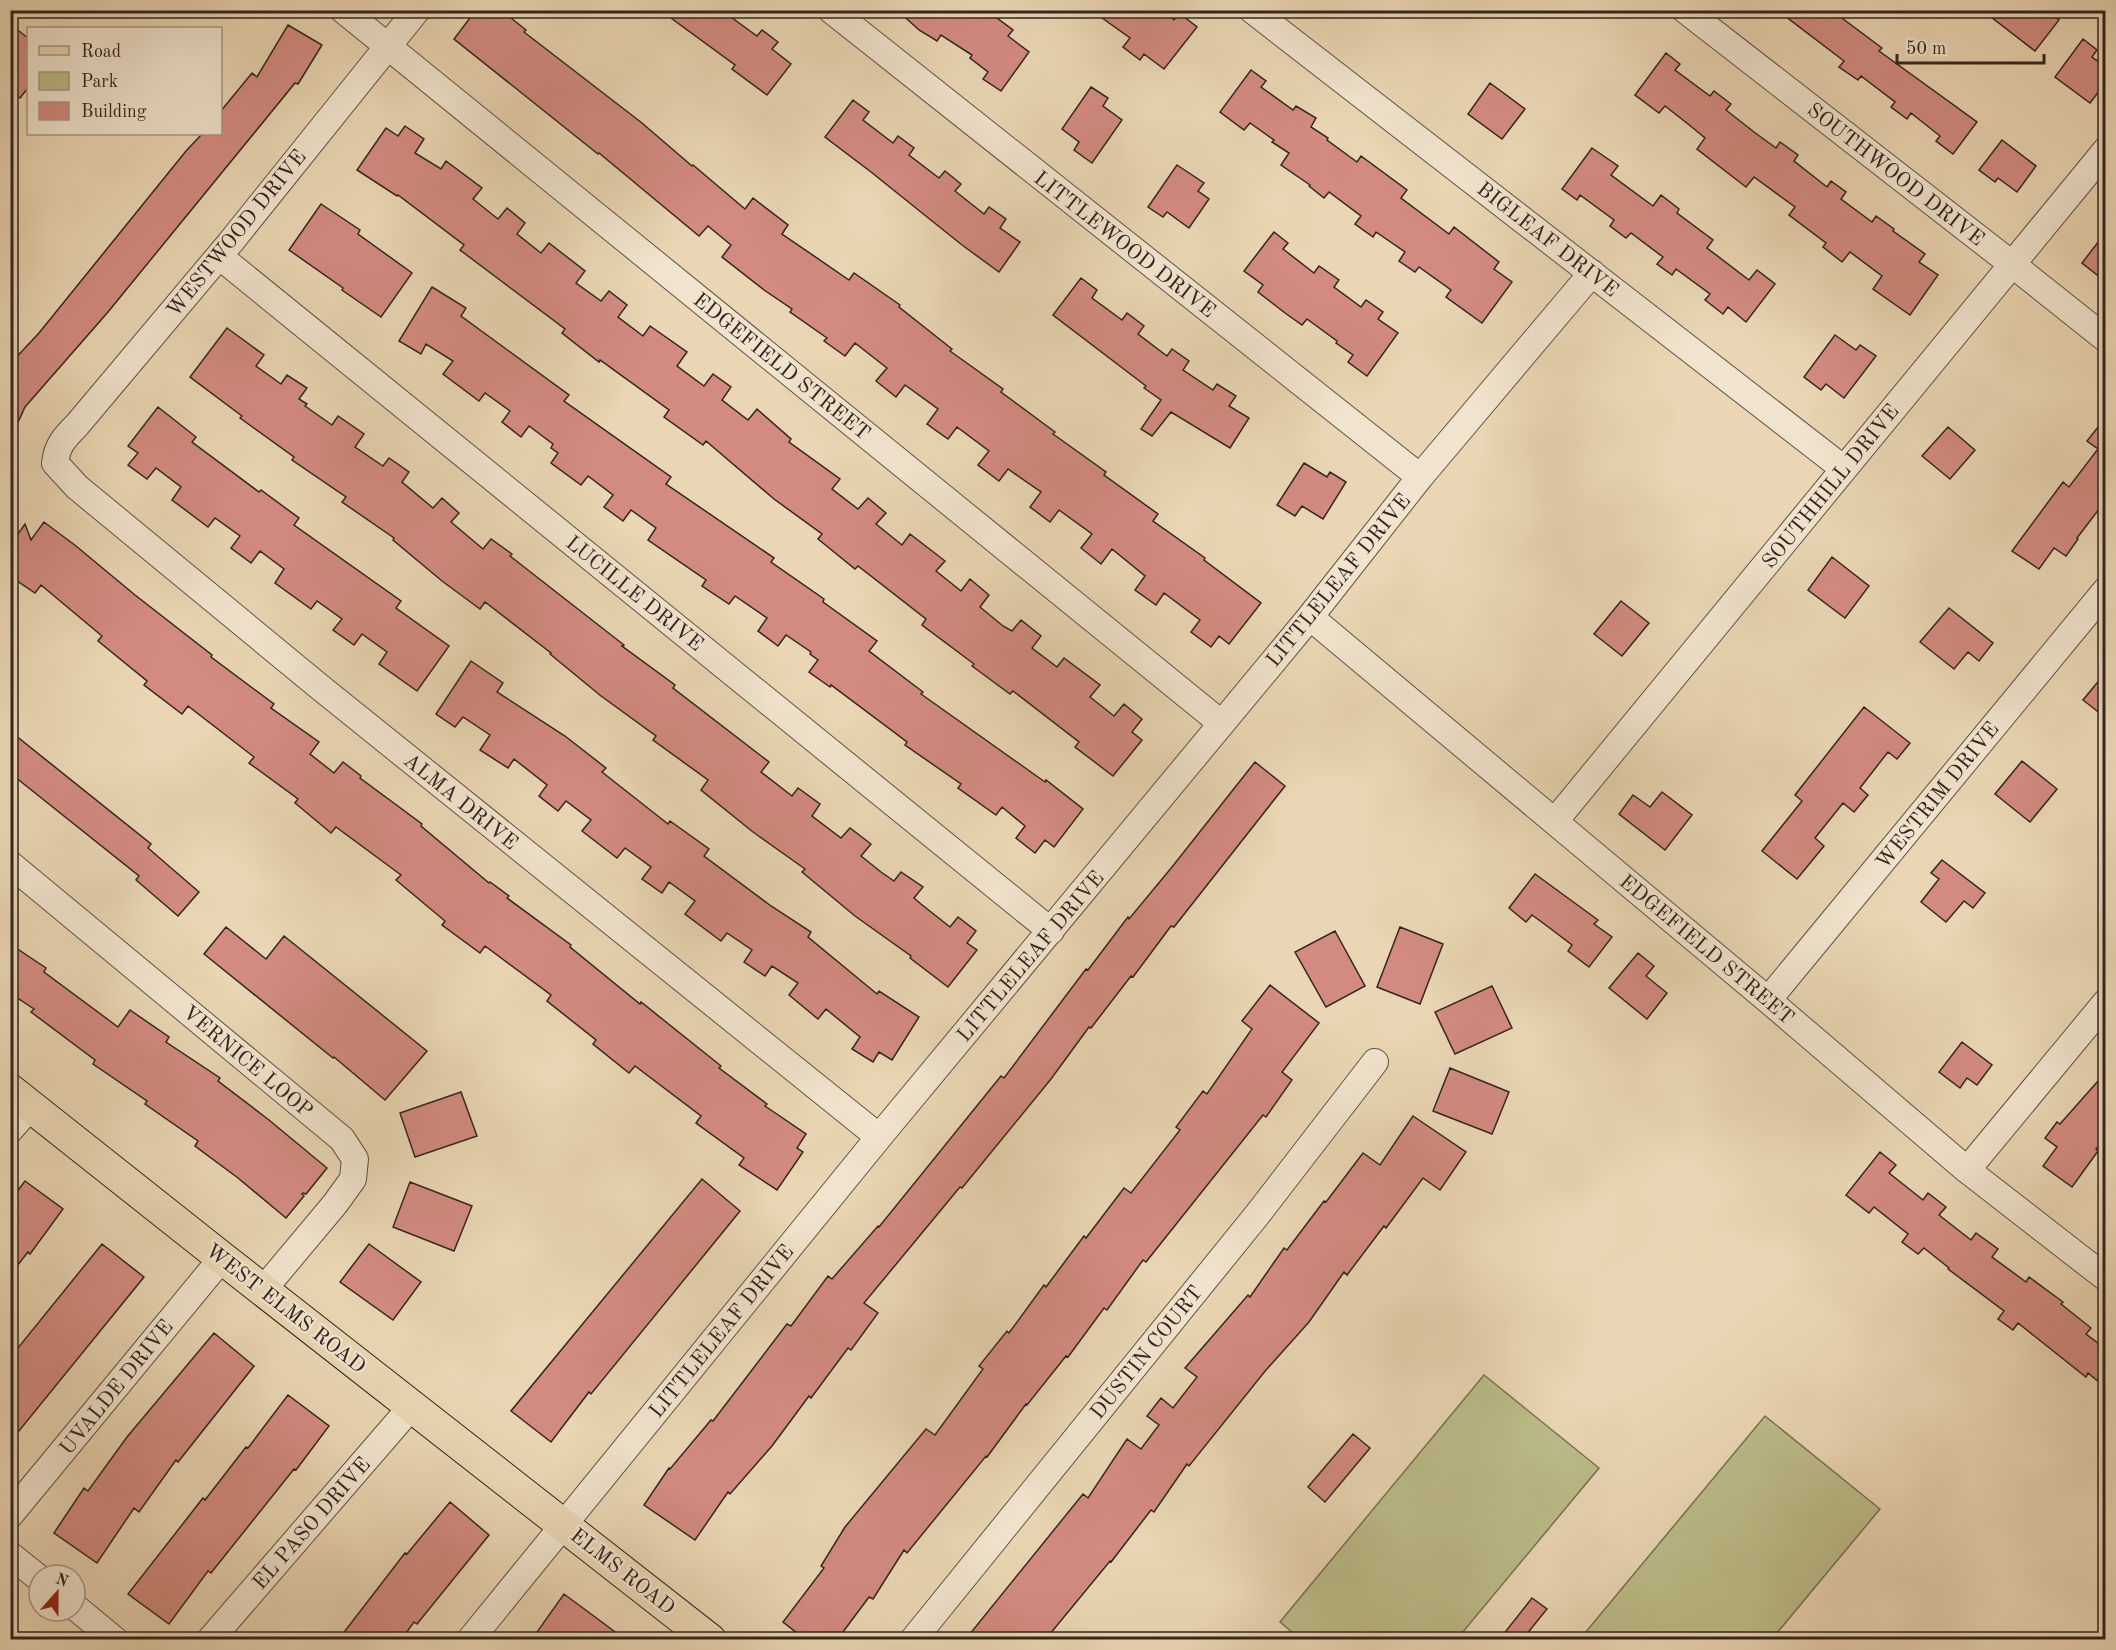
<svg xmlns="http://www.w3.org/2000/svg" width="2116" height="1650" viewBox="0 0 2116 1650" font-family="'Old Standard TT',serif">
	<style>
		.green { fill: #bcbc89; stroke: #787054; stroke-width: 1.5 }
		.building { fill: #d38b81; stroke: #332520; stroke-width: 1.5 }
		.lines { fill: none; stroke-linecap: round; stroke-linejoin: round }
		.minor-casing { stroke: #615145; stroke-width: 28 }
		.major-casing { stroke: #332520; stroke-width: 34 }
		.minor { stroke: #f1e4ce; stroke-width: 26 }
		.major { stroke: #ead6b4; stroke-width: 32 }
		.labels { text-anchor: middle; stroke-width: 5; stroke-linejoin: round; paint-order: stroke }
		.street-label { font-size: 21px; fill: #332520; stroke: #f1e4ce }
	</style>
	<rect width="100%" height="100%" fill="#ead6b4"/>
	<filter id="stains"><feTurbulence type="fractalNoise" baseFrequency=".00333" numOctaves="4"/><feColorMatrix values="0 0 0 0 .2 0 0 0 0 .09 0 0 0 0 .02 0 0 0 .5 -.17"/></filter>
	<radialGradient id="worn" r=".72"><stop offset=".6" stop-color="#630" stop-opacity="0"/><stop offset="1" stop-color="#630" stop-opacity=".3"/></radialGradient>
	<!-- green -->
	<path class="green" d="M1484 1375 1599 1468 1457 1639H1300L1280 1622Z
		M1765 1416 1880 1509 1772 1639H1580Z"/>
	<!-- building -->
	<path class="building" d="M476 10H501L526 30 524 32 642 123 692 166 693 165 745 209 753 198 788 225 782 234 849 280 854 273 900 305 899 307 952 349 950 351 1003 389 1001 392 1055 432 1053 434 1106 472 1104 475 1158 514 1153 521 1205 558 1204 560 1261 603 1229 644 1219 636 1211 647 1191 632 1200 620 1164 593 1156 605 1135 590 1145 576 1112 549 1101 564 1081 548 1092 534 1059 510 1050 522 1030 507 1041 492 1008 469 999 481 978 465 989 451 957 427 948 439 927 424 938 409 905 385 896 397 876 381 887 368 855 343 845 356 824 341 827 338 790 312 792 309 764 290 722 257 731 245 708 226 699 236 599 153 598 154 454 39Z
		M660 10H721L757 36 762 30 778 42 772 49 791 64 767 95 732 69 735 65Z
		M897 10H986L1013 30 1008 36 1029 52 1001 91 983 79 988 72 970 58 972 55 941 35 937 41 919 30Z
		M1091 10H1163L1174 20 1179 13 1197 27 1164 69 1144 54 1140 60 1123 47 1130 38Z
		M1777 10H1831L1882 48 1879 51 1977 122 1953 154 1936 141 1940 136 1911 113 1907 119 1891 107 1895 102 1861 76 1858 80 1839 67 1844 61Z
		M1982 10H2046L2059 20 2035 51Z
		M10 24 28 38V88L20 98 10 90Z
		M288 25 322 45 298 84 295 83 108 312 25 407 10 440V364L39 333 186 151 202 134H220V112L252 73 257 77Z
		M2083 39 2097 50 2092 57 2106 67V82L2090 103 2055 77Z
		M1666 53 1680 64 1675 70 1710 96 1714 91 1731 104 1726 110 1754 132 1776 148 1780 142 1798 155 1794 161 1827 187 1831 181 1846 192 1841 199 1872 222 1876 216 1894 229 1893 231 1925 254 1919 262 1938 275 1910 315 1873 289 1882 276 1850 252 1842 262 1823 247 1826 243 1789 215 1795 207 1754 177 1746 187 1697 149 1705 138 1688 124 1665 106 1659 113 1635 95Z
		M1251 70 1266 81 1261 87 1293 110 1296 106 1316 118 1311 127 1328 138 1327 140 1357 162 1361 156 1407 190 1401 198 1449 234 1454 227 1499 262 1494 269 1512 282 1482 323 1446 297 1451 290 1419 267 1415 272 1399 261 1405 252 1376 232 1373 237 1355 224 1361 216 1329 192 1324 198 1309 186 1310 185 1281 165 1289 153 1272 142 1274 140 1250 123 1244 130 1220 112Z
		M1490 83 1525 109 1502 139 1468 114Z
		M1091 87 1108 98 1103 106 1122 120 1092 163 1074 150 1079 142 1062 129Z
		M853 100 869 112 863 120 893 143 898 136 914 148 909 155 939 178 945 171 961 184 955 191 984 214 989 207 1006 219 1000 228 1020 242 999 272 962 245 871 172 825 137Z
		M405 126 424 139 415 153 441 169 446 161 482 188 473 199 498 219 507 208 525 223 517 234 541 253 549 243 585 271 576 283 601 301 609 291 627 305 618 317 643 336 650 326 687 352 677 366 704 386 713 374 731 387 722 400 748 420 757 409 791 439 789 442 840 479 832 489 858 509 868 498 886 513 876 524 902 545 910 534 945 561 936 571 961 591 970 579 989 595 980 607 1003 626 1012 631 1021 620 1041 636 1032 648 1057 667 1064 658 1100 685 1090 697 1114 716 1124 704 1142 719 1132 732 1142 740 1113 776 1075 747 1079 742 1013 691 1010 694 972 666 974 664 922 625 926 619 858 566 855 569 818 539 822 534 774 499 706 441 703 445 664 417 669 410 600 360 599 362 562 333 565 329 460 250 464 245 398 195 397 196 357 170 386 128 398 136Z
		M2002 140 2036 166 2017 192 1998 178 1995 182 1979 170Z
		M1592 148 1618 166 1611 175 1653 206 1661 195 1679 209 1677 213 1713 240 1707 248 1749 280 1757 270 1775 284 1746 322 1728 307 1723 314 1705 300 1710 294 1676 269 1672 275 1657 264 1663 257 1631 233 1626 238 1610 226 1614 220 1580 195 1577 200 1562 189Z
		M1177 165 1204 183 1198 191 1209 199 1189 228 1167 212 1163 217 1148 207Z
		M321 204 360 230 358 234 412 273 381 317 342 290 343 288 289 250Z
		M1274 232 1288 243 1283 249 1314 273 1319 266 1339 280 1334 287 1361 307 1366 300 1383 312 1378 319 1398 333 1367 376 1348 362 1353 355 1336 343 1337 341 1307 319 1302 325 1285 313 1258 292 1263 285 1244 271Z
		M2106 232V282L2082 263Z
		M1081 278 1097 290 1092 298 1122 320 1127 313 1144 326 1138 334 1167 356 1172 349 1189 361 1183 370 1213 390 1217 384 1236 396 1229 406 1249 418 1230 448 1171 412 1152 436 1141 429 1161 400 1144 388 1146 386 1053 315Z
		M432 287 466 308 461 316 569 395 564 401 671 477 666 484 774 558 771 562 824 599 823 602 877 641 869 651 923 692 921 694 1045 782 1046 780 1083 809 1054 847 1045 840 1035 853 1016 838 1025 826 1002 807 996 815 958 788 961 784 905 745 907 742 831 685 830 687 809 672 818 660 810 654 811 652 786 635 778 646 758 631 767 618 735 596 729 604 702 586 706 580 648 540 656 528 631 510 623 521 604 507 613 495 588 476 581 485 551 463 558 453 551 448 553 444 529 426 521 437 502 422 510 411 485 393 479 401 443 374 453 361 426 344 421 354 399 341Z
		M227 328 264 355 256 366 281 384 287 375 307 388 299 399 307 404 305 406 332 425 338 416 364 434 355 447 383 466 389 458 409 472 402 482 433 508 442 498 459 513 451 522 483 549 491 539 512 554 510 556 624 645 622 646 675 685 673 688 769 762 761 772 792 796 798 788 820 804 812 816 841 838 850 828 871 844 861 856 881 872 894 881 901 872 923 887 914 898 921 904 950 927 958 917 976 931 967 943 977 950 948 987 910 958 911 956 855 916 802 872 805 869 753 832 701 790 708 780 653 740 656 736 601 696 550 654 551 653 485 602 480 609 442 581 393 540 394 538 342 502 346 497 292 460 294 457 240 418 242 416 190 377Z
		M1835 335 1856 350 1860 345 1876 356 1844 398 1826 384 1821 390 1804 377Z
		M158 407 196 437 192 442 259 492 261 490 299 518 294 525 401 601 396 608 449 646 417 691 379 664 387 652 362 634 354 645 333 630 342 619 317 601 311 609 275 583 284 569 260 551 251 563 231 548 240 536 215 518 208 527 172 500 181 487 156 468 147 479 128 465 138 453 128 446Z
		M2106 417V500L2077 538 2078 539 2066 556 2054 548 2039 569 2012 551 2063 482 2069 487 2098 449 2087 441Z
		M1948 427 1975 450 1950 479 1922 456Z
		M1304 463 1327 477 1330 472 1346 482 1323 519 1302 506 1295 516 1277 505Z
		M44 522 76 546 135 595 212 655 211 657 274 704 271 708 319 742 310 754 334 773 343 762 361 776 360 778 422 824 421 826 489 883 490 882 509 896 507 898 571 945 570 947 640 1004 641 1002 721 1066 719 1068 767 1104 765 1106 806 1134 797 1148 803 1152 777 1190 739 1165 744 1158 696 1123 701 1116 635 1066 629 1073 593 1044 596 1040 547 1001 551 995 485 946 480 953 442 925 445 921 396 880 401 875 336 827 331 833 295 803 298 799 249 763 254 757 188 706 182 714 144 685 147 681 98 641 102 636 41 585 35 593 10 576V545L25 524 31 540Z
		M1832 557 1869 586 1845 618 1808 590Z
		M1621 601 1649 623 1622 656 1594 634Z
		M1949 608 1993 643 1979 661 1968 652 1954 669 1920 642Z
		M471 661 503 683 497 692 565 736 606 768 602 772 668 824 670 821 709 849 704 856 771 906 811 932 808 937 877 994 879 991 919 1017 892 1060 879 1052 873 1062 852 1049 860 1037 826 1009 818 1019 789 995 798 983 772 966 765 976 744 962 752 950 727 933 721 941 685 914 695 901 669 882 662 893 642 879 651 867 625 848 617 858 582 831 591 820 566 801 558 811 539 796 547 785 514 759 508 768 480 750 490 735 463 717 455 727 436 714Z
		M2106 672V718L2083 700Z
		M1864 707 1910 743 1897 759 1888 752 1860 788 1868 795 1854 812 1843 803 1815 838 1824 846 1797 879 1762 851 1802 801 1795 795Z
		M10 731 151 844 148 848 199 892 178 916 136 880 139 876 10 773Z
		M2022 761 2057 789 2030 822 1995 794Z
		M1255 762 1285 786 1174 927 1171 926 1133 977 1131 976 1091 1028 1089 1027 1051 1079 962 1188 960 1187 864 1303 878 1313 851 1350 848 1348 811 1398 809 1396 772 1446 730 1494 728 1492 695 1540 644 1505 669 1468 670 1469 711 1420 713 1421 787 1324 791 1326 828 1276 832 1279 878 1226 879 1227 1001 1076 1004 1078 1086 969 1088 970 1128 917 1129 919 1172 867Z
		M1662 792 1692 815 1665 850 1619 814 1633 795 1650 807Z
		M1942 860 1985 893 1973 908 1964 901 1946 922 1921 902 1939 879 1931 873Z
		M1535 874 1598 920 1594 924 1612 937 1589 967 1568 951 1572 945 1547 926 1532 915 1526 922 1509 908Z
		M226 927 266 959 284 936 427 1051 385 1100 334 1057 333 1058 204 954Z
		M1400 927 1443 944 1420 1004 1377 987Z
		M1335 931 1365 986 1326 1007 1295 952Z
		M10 944 46 968 44 972 118 1027 130 1010 169 1037 166 1042 220 1078 218 1081 269 1120 327 1168 306 1194 303 1193 302 1194 304 1196 286 1218 238 1178 195 1146 198 1141 145 1104 147 1101 93 1064 95 1060 31 1012 34 1009 10 993Z
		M1638 953 1654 966 1646 976 1667 993 1647 1019 1609 988Z
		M1270 985 1319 1023 1282 1072 1292 1080 1266 1117 1263 1115 1146 1262 1143 1260 1107 1310 1104 1308 1068 1357 1066 1356 1027 1405 1026 1404 987 1457 986 1456 907 1553 904 1550 873 1599 869 1597 837 1640H806L783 1622 824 1568 821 1566 845 1527 926 1429 935 1435 983 1369 979 1366 1007 1331 1009 1333 1044 1285 1046 1287 1084 1236 1086 1238 1124 1188 1131 1193 1180 1130 1176 1127 1203 1091 1207 1094 1252 1029 1242 1021Z
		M1492 986 1512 1028 1455 1054 1435 1012Z
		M1962 1042 1992 1065 1977 1085 1967 1078 1960 1088 1939 1072Z
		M1450 1068 1509 1092 1492 1134 1433 1111Z
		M2106 1072V1138L2096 1149 2098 1151 2072 1187 2043 1166 2057 1147 2045 1138 2057 1122 2060 1124Z
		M461 1092 477 1136 415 1157 400 1113Z
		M1413 1116 1466 1152 1440 1190 1423 1178 1386 1228 1384 1226 1347 1275 1344 1272 1309 1322 1266 1370 1189 1466 1187 1464 1154 1512 1151 1510 1111 1562 1110 1561 1045 1640H965L1083 1494 1088 1498 1127 1439 1141 1449 1159 1425 1147 1416 1161 1398 1173 1408 1197 1377 1185 1368 1248 1295 1250 1297 1284 1248 1287 1250 1324 1201 1326 1202 1363 1153 1380 1165Z
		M1880 1152 1896 1165 1889 1173 1923 1200 1928 1193 1946 1207 1939 1215 1971 1240 1976 1233 1998 1249 1992 1257 2026 1282 2029 1277 2063 1302 2061 1304 2091 1328 2086 1334 2106 1349V1388L2088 1373 2086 1377 2018 1323 2013 1330 1998 1319 2004 1311 1948 1269 1949 1268 1924 1248 1918 1254 1902 1242 1908 1234 1874 1207 1869 1213 1846 1195Z
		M702 1179 740 1211 591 1394 589 1392 551 1442 511 1411Z
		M25 1181 63 1209 30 1254 28 1252 10 1275V1201Z
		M410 1182 472 1206 454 1251 393 1227Z
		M102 1244 144 1277 10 1442V1354L17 1347 18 1348Z
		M369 1244 421 1282 393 1320 340 1282Z
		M214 1333 254 1366 178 1462 176 1460 139 1512 134 1508 97 1563 54 1533 84 1488 88 1491 127 1437Z
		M288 1395 329 1426 296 1470 294 1469 211 1573 208 1571 169 1624 128 1594 203 1498 205 1500 246 1447 248 1448Z
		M1353 1434 1370 1448 1325 1502 1308 1487Z
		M450 1502 489 1535 417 1624 414 1622 401 1640H338L405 1553 407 1554Z
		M564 1594 626 1640H547L537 1632Z
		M1532 1598 1547 1609 1522 1640H1499Z"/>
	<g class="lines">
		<defs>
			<path id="minor" d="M343 10 1221 723
				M417 10 230 243 77 425C65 437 57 445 55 463L77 487 321 688 879 1137
				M831 10 1420 477
				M1252 10 1844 469
				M1685 10 2013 265 2106 339
				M219 256 1051 931
				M1310 617 1768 1000 1967 1170 2106 1278
				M1555 821 2106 150
				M10 864 342 1139 355 1159 353 1179 335 1204 263 1290
				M1768 1000 2106 590
				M10 1130 31 1106
				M1967 1170 2106 1002
				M10 1515 222 1258
				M10 1555 39 1578
				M75 1607 115 1640
				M210 1640 412 1406
				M470 1640 879 1137 1310 617 1420 477 1592 273
				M913 1640 1257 1215 1375 1062"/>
			<path id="major" d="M10 1090 222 1258 710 1640"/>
		</defs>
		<!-- minor casing -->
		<use href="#minor" class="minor-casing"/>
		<!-- major casing -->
		<use href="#major" class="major-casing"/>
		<!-- minor -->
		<use href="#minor" class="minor"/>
		<!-- major -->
		<use href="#major" class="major"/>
	</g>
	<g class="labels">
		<!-- street labels -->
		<g class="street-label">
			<text transform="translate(1896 174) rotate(38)" y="7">SOUTHWOOD DRIVE</text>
			<text transform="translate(236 233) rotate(-51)" y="7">WESTWOOD DRIVE</text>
			<text transform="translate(1548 239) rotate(38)" y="7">BIGLEAF DRIVE</text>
			<text transform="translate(1125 244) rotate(38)" y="7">LITTLEWOOD DRIVE</text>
			<text transform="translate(782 366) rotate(39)" y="7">EDGEFIELD STREET</text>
			<text transform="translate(1830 486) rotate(-51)" y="7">SOUTHHILL DRIVE</text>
			<text transform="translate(1338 580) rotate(-51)" y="7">LITTLELEAF DRIVE</text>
			<text transform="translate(635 593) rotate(39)" y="7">LUCILLE DRIVE</text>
			<text transform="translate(1937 795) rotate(-51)" y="7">WESTRIM DRIVE</text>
			<text transform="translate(461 801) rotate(39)" y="7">ALMA DRIVE</text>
			<text transform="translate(1707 949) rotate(40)" y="7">EDGEFIELD STREET</text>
			<text transform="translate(1030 956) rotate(-50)" y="7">LITTLELEAF DRIVE</text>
			<text transform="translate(248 1061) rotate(40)" y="7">VERNICE LOOP</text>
			<text transform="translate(286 1308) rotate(38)" y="7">WEST ELMS ROAD</text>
			<text transform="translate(721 1331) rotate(-51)" y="7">LITTLELEAF DRIVE</text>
			<text transform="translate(1146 1352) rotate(-51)" y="7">DUSTIN COURT</text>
			<text transform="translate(116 1387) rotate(-51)" y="7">UVALDE DRIVE</text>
			<text transform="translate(311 1523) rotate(-49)" y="7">EL PASO DRIVE</text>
			<text transform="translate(623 1571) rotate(38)" y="7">ELMS ROAD</text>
		</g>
	</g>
	<!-- margin -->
	<rect width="2116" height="1650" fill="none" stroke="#ead6b4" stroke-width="36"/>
	<rect x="12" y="12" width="2092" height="1626" fill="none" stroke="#332520" stroke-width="3"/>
	<rect x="18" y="18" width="2080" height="1614" fill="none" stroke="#332520" stroke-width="1.5"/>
	<!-- legend -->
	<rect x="27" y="27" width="195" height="108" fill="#f1e4ce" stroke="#a59888" stroke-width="1.5"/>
	<rect x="39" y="46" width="30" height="9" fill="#ead6b4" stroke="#a59888" stroke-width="1.5"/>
	<text x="81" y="57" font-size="18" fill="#332520">Road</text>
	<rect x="39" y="72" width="30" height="18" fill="#bcbc89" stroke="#a59888" stroke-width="1.5"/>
	<text x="81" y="87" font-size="18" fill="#332520">Park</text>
	<rect x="39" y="102" width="30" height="18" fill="#d38b81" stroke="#a59888" stroke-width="1.5"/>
	<text x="81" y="117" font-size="18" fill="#332520">Building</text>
	<!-- north arrow -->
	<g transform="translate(57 1593) rotate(21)"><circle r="28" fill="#f1e4ce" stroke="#a59888" stroke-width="1.5"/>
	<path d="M0-4.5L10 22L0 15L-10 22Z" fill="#8f2418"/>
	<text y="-9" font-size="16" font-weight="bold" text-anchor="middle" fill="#332520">N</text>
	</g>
	<!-- scale -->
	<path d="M1897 54v9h147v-9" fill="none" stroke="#332520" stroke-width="3"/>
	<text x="1906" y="54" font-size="18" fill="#332520" stroke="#f1e4ce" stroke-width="4.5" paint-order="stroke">50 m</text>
	<rect width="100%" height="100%" filter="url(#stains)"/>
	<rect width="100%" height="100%" fill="url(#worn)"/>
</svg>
